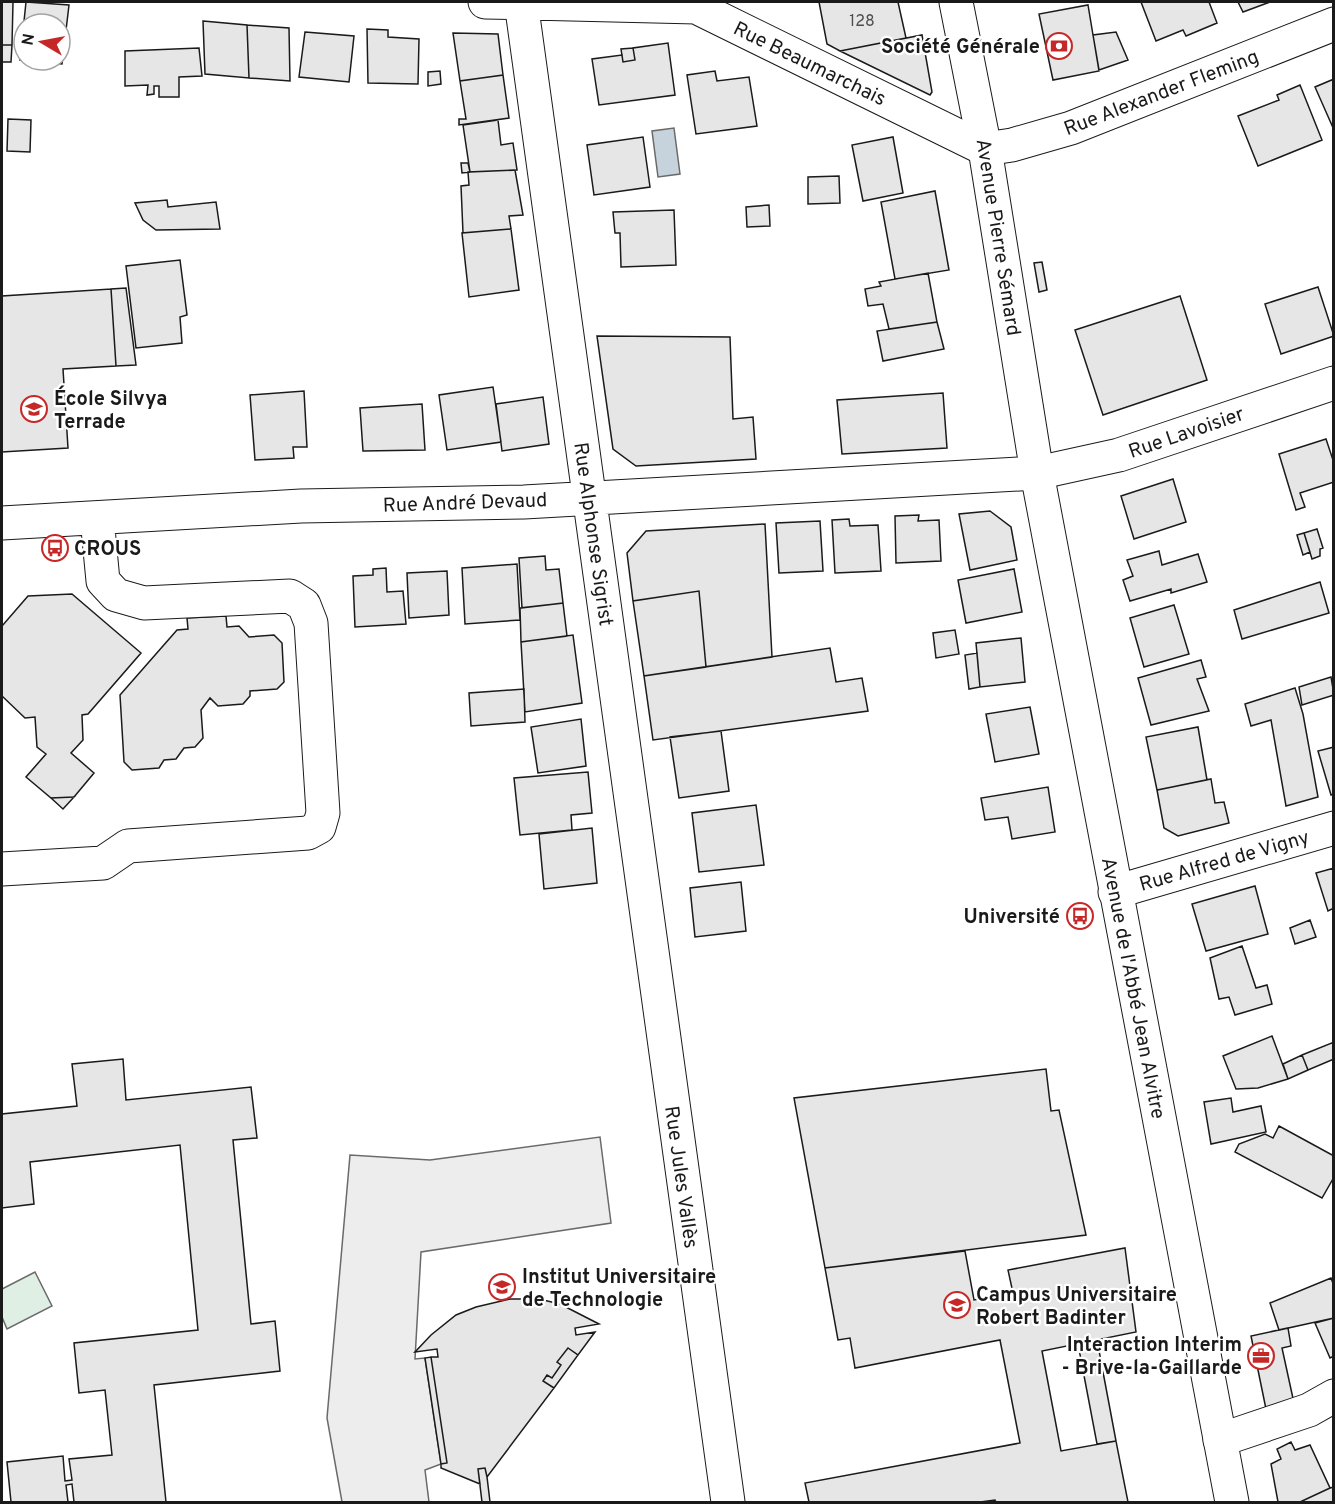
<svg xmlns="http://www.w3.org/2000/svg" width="1335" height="1504" viewBox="0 0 1335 1504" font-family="Overpass,sans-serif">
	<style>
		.green { fill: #e0efe3; stroke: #6a6a6a; stroke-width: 1.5 }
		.parking { fill: #ededed; stroke: #6a6a6a; stroke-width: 1.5 }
		.water { fill: #c6d2dc; stroke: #6a6a6a; stroke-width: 1.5 }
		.building { fill: #e6e6e6; stroke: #1a1a1a; stroke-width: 1.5; fill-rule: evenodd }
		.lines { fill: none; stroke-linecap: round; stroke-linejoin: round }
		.minor-casing { stroke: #1a1a1a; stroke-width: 35 }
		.primary-casing { stroke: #1a1a1a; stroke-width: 35 }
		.minor { stroke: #fff; stroke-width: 33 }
		.primary { stroke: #fff; stroke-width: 33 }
		.labels { text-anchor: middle; stroke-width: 4.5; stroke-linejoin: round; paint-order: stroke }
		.number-label { font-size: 16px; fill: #4d4d4d }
		.poi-label { font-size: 20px; font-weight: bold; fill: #1a1a1a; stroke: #fff; text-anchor: start }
		.street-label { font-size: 20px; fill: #1a1a1a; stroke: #fff }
	</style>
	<rect width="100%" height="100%" fill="#fff"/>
	<!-- green -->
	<path class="green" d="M35 1272 52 1306 7 1329 2 1317V1289Z"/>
	<!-- parking -->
	<path class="parking" d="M600 1137 611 1223 421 1252 415 1359 425 1358 441 1464 425 1470 429 1502H342L327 1418 350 1155 430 1160Z"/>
	<!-- water -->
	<path class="water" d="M674 128 680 174 658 177 652 131Z"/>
	<!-- building -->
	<path class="building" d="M2 2H13L12 45H2Z
		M26 2 69 5 62 64 20 60ZM24 24H60V60H24Z
		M819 2H898L906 38 840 51 827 44Z
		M1141 2H1209L1217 23 1186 36 1183 30 1156 41Z
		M1238 2H1270L1243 12Z
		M1088 5 1099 71 1053 80 1039 14Z
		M203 21 247 25 249 78 205 74Z
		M247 25 289 28 290 81 249 78Z
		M367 29 388 30V37L419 39 418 84 368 83Z
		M305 32 354 36 349 82 299 77Z
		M1116 32 1128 60 1099 70 1093 35Z
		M453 33 498 34 503 75 460 81Z
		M922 35 932 92 930 95 840 51Z
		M668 43 675 95 599 105 592 59 622 55 623 62 635 60 633 48Z
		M2 45H12L11 62H2Z
		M199 48 202 76 179 77V97H159V86H154V94L147 95 148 85 125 86V51Z
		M633 48 635 60 623 62 621 49Z
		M440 71 441 84 428 86V72Z
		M715 71 717 81 749 77 757 126 696 134 687 75Z
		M503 75 509 118 459 125V119H466L460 81Z
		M1334 79V130L1315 87Z
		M1300 85 1322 140 1258 166 1238 116 1279 100 1277 95Z
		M8 119 31 120 30 152 7 151Z
		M498 120 501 145 513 143 517 170 470 172 463 125Z
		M643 137 650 187 594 195 587 145Z
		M893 137 903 193 863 201 852 145Z
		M461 163H468L470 172 462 173Z
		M515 170 523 215 509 216 511 229 463 233 461 186 469 185 468 172Z
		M839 176 840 203 808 204V177Z
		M935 191 949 270 895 279 881 202Z
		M167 200 168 207 216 202 220 229 156 230 143 220 135 203Z
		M769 205 770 226 747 227 746 207Z
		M674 210 676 265 621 267 620 233H615L613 212Z
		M511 229 519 290 469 297 462 233Z
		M180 260 187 315 180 317 182 343 136 348 126 266Z
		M1042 262 1047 290 1039 292 1034 263Z
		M928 273 937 322 889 329 883 304 868 306 865 289 881 286 879 282Z
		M1318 287 1334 336 1281 354 1265 304Z
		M126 288 136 365 116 366 111 289Z
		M111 289 116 366 63 369 68 448 2 452V296Z
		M1180 296 1207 380 1103 415 1075 330Z
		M937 322 944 349 883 361 877 331Z
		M597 336 730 337 733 419 753 417 756 459 636 466 613 449Z
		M493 387 501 442 447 450 439 395Z
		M304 391 307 447H293L294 458 255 460 250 395Z
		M943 393 947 448 842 454 837 400Z
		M543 397 549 444 502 451 496 404Z
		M422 404 425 450 363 451 360 408Z
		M1326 439 1334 463V482L1300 493 1305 507 1296 510 1279 454Z
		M1173 479 1186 522 1134 539 1121 496Z
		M990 511 1011 527 1017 560 970 570 959 514Z
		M919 515 918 521 939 520 941 561 896 563 895 516Z
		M849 519 850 526 878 525 881 571 835 573 832 520Z
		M820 521 823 571 779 573 776 523Z
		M765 524 772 657 706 667 699 591 633 601 627 553 646 531Z
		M1317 529 1323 548 1320 549V556L1312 559 1304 533Z
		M1304 533 1310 552 1303 555 1297 535Z
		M1159 551 1162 565 1198 554 1207 582 1171 593V589L1130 601 1123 580 1133 576 1127 560Z
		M545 556 546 570 559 569 563 603 522 608 519 558Z
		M517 564 520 620 465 624 462 568Z
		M386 568 387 592 403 591 406 624 355 627 353 576 373 575V569Z
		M1014 569 1022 612 966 623 958 580Z
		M447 571 449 615 409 618 407 573Z
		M1320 582 1329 613 1242 639 1234 610Z
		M699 591 706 667 644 676 633 601Z
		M72 594 141 653 88 714 82 715 83 740 71 753 94 773 74 797 51 798 26 777 46 754 37 747 35 717 25 718 2 696V626L28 596Z
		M563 603 567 636 521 642 520 608Z
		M1174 605 1189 654 1144 667 1130 618Z
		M226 616 227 627 239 626 249 637 274 635 282 643 284 682 277 689 250 691V696L243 704 218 706 210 698 201 710 203 738 195 747 184 748 176 759 164 760 159 768 132 770 124 762 120 695 177 630 188 629 187 618Z
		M955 630 959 654 936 658 933 633Z
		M573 635 582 703 525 712 521 642Z
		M1021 638 1025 682 980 687 976 643Z
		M830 648 836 682 862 678 868 711 653 740 644 676Z
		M977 653 980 687 969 689 965 655Z
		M1201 660 1206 677 1197 679 1209 711 1151 725 1138 678Z
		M1331 677 1334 695 1302 705 1299 687Z
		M1295 688 1303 714 1318 797 1286 806 1271 720 1251 726 1245 704Z
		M524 689 525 722 471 726 469 693Z
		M1030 707 1039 754 995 762 986 714Z
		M581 719 586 766 538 773 531 727Z
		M1198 727 1207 780 1157 790 1146 737Z
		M721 731 729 791 679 798 670 737Z
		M1334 747V794L1331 795 1318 751Z
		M588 772 592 813 571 815 572 830 520 835 514 778Z
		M1211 779 1215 803 1224 802 1229 823 1178 836 1164 828 1157 790Z
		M1048 787 1055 832 1012 839 1008 817 985 820 981 798Z
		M74 797 63 809 51 798Z
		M756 805 764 865 699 872 692 813Z
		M592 828 597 883 544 889 539 834Z
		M1334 868V908L1328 911 1316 873Z
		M741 882 746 931 695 937 690 888Z
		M1255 886 1268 934 1206 951 1192 904Z
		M1310 920 1316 937 1295 944 1290 928Z
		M1242 946 1256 988 1267 985 1272 1004 1235 1015 1229 997 1219 999 1210 958Z
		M1272 1036 1288 1079 1258 1088 1236 1089 1223 1056Z
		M1334 1042V1059L1308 1070 1302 1055Z
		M1302 1055 1308 1070 1288 1079 1283 1064Z
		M123 1059 126 1100 251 1087 257 1138 233 1140 251 1324 275 1321 280 1371 154 1385 166 1502H74L72 1484 66 1485 68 1502H11L7 1462 63 1456 65 1481 72 1480 69 1459 112 1455 105 1390 79 1393 74 1343 198 1330 180 1145 30 1162 34 1204 2 1208V1114L77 1106 72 1064Z
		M1046 1069 1051 1111 1059 1110 1086 1235 825 1268 794 1098Z
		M1231 1098 1233 1112 1261 1106 1266 1132 1211 1144 1204 1102Z
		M1279 1126 1334 1156V1177L1322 1198 1235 1152 1239 1144 1265 1134 1273 1138Z
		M1125 1248 1136 1332 1042 1351 1061 1451 1116 1441 1128 1502H996L995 1500 980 1502H809L805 1483 1020 1443 1000 1340 855 1368 850 1338 838 1340 825 1268 965 1251 974 1300 1013 1293 1008 1270Z
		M1331 1278 1334 1286V1318L1279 1330 1270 1303Z
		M510 1299H539L560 1304 599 1324 575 1328 576 1335 595 1332 578 1355 568 1348 557 1362 561 1365 552 1378 547 1375 543 1381 554 1388 487 1477 485 1468 478 1469 480 1484 441 1468V1464L447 1463 431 1357H438L437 1349 415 1352 431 1335 456 1315 476 1307Z
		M1334 1318V1356L1330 1358 1315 1323Z
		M1288 1328 1291 1346 1282 1348 1294 1403 1266 1409 1251 1336Z
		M1097 1340 1116 1441 1097 1444 1078 1344Z
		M568 1348 578 1355 554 1388 543 1381 547 1375 552 1378 561 1365 557 1362Z
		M431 1357 447 1463 441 1464 425 1358Z
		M1291 1442 1295 1450 1310 1445 1330 1488 1300 1502H1278L1271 1464 1281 1459 1277 1449Z
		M485 1468 487 1477 490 1502H482L478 1469Z
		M1334 1487V1502H1300L1330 1488Z"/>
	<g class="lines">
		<defs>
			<path id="minor" d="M485 2 696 7 985 149 1012 145 1071 128 1334 24
				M521 2 728 1502
				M2 523 301 506 524 502 1037 473 1119 455 1334 383
				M2 869 103 863 128 846 308 833 319 827 323 813 311 623 304 605 290 596 144 603 116 595 103 581 97 518
				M1115 892 1334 828
				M1220 1440 1309 1410 1334 1396"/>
			<path id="primary" d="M956 2 985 149 1037 473 1232 1502"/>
		</defs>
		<!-- minor casing -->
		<use href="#minor" class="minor-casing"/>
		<!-- primary casing -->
		<use href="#primary" class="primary-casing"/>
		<!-- minor -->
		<use href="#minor" class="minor"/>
		<!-- primary -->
		<use href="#primary" class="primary"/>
	</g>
	<!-- icons -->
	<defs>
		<symbol id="bank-ring" viewBox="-11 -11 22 22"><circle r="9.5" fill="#fff" stroke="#c62828" stroke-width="1.5"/><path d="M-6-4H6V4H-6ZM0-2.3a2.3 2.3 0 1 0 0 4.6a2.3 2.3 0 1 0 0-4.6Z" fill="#c62828"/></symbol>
		<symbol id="school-ring" viewBox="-11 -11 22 22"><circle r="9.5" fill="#fff" stroke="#c62828" stroke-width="1.5"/><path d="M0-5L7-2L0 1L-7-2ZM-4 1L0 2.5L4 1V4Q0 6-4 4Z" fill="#c62828"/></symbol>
		<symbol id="bus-ring" viewBox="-11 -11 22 22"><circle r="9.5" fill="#fff" stroke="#c62828" stroke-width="1.5"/><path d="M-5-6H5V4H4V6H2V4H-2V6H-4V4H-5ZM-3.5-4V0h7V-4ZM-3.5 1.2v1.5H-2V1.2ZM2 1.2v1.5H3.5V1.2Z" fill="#c62828"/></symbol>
		<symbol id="university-ring" viewBox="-11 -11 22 22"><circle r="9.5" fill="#fff" stroke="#c62828" stroke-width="1.5"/><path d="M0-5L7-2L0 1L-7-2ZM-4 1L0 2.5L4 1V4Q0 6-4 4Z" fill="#c62828"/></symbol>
		<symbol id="office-ring" viewBox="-11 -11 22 22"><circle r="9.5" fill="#fff" stroke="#c62828" stroke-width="1.5"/><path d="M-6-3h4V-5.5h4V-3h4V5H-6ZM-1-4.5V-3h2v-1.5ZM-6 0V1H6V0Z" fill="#c62828"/></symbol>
	</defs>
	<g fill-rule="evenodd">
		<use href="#bank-ring" x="1044" y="31" width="30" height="30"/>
		<use href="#school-ring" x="19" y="394" width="30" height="30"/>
		<use href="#bus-ring" x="40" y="533" width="30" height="30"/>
		<use href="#bus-ring" x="1065" y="901" width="30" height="30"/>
		<use href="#university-ring" x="487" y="1272" width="30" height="30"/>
		<use href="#university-ring" x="942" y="1290" width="30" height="30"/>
		<use href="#office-ring" x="1246" y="1341" width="30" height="30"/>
	</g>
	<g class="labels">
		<!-- number labels -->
		<g class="number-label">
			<text x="862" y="26">128</text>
		</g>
		<!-- poi labels -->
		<g class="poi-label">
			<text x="1040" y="53" text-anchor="end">Société Générale</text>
			<text x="54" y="405">École Silvya<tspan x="54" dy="23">Terrade</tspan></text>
			<text x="74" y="555">CROUS</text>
			<text x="1060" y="923" text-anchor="end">Université</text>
			<text x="522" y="1283">Institut Universitaire<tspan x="522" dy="23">de Technologie</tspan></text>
			<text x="976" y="1301">Campus Universitaire<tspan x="976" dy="23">Robert Badinter</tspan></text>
			<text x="1242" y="1351" text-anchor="end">Interaction Interim<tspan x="1242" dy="23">- Brive-la-Gaillarde</tspan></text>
		</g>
		<!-- street labels -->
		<g class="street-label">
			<text transform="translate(810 63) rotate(26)" y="7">Rue Beaumarchais</text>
			<text transform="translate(1161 92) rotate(-21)" y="7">Rue Alexander Fleming</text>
			<text transform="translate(999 237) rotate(81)" y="7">Avenue Pierre Sémard</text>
			<text transform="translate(1186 432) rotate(-19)" y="7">Rue Lavoisier</text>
			<text transform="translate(465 502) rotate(-2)" y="7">Rue André Devaud</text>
			<text transform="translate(594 534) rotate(82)" y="7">Rue Alphonse Sigrist</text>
			<text transform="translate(1224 860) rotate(-16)" y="7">Rue Alfred de Vigny</text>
			<text transform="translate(1134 988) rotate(79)" y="7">Avenue de l'Abbé Jean Alvitre</text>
			<text transform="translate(682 1177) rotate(82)" y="7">Rue Jules Vallès</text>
		</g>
	</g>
	<!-- border -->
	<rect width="1335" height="1504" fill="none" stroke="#1a1a1a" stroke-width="6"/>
	<!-- north arrow -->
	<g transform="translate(42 42) rotate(280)"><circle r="28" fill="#ffffff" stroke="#a3a3a3" stroke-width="1.5"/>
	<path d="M0-4.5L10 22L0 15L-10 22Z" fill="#c62828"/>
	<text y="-9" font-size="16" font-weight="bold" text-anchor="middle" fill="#1a1a1a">N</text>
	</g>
</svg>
